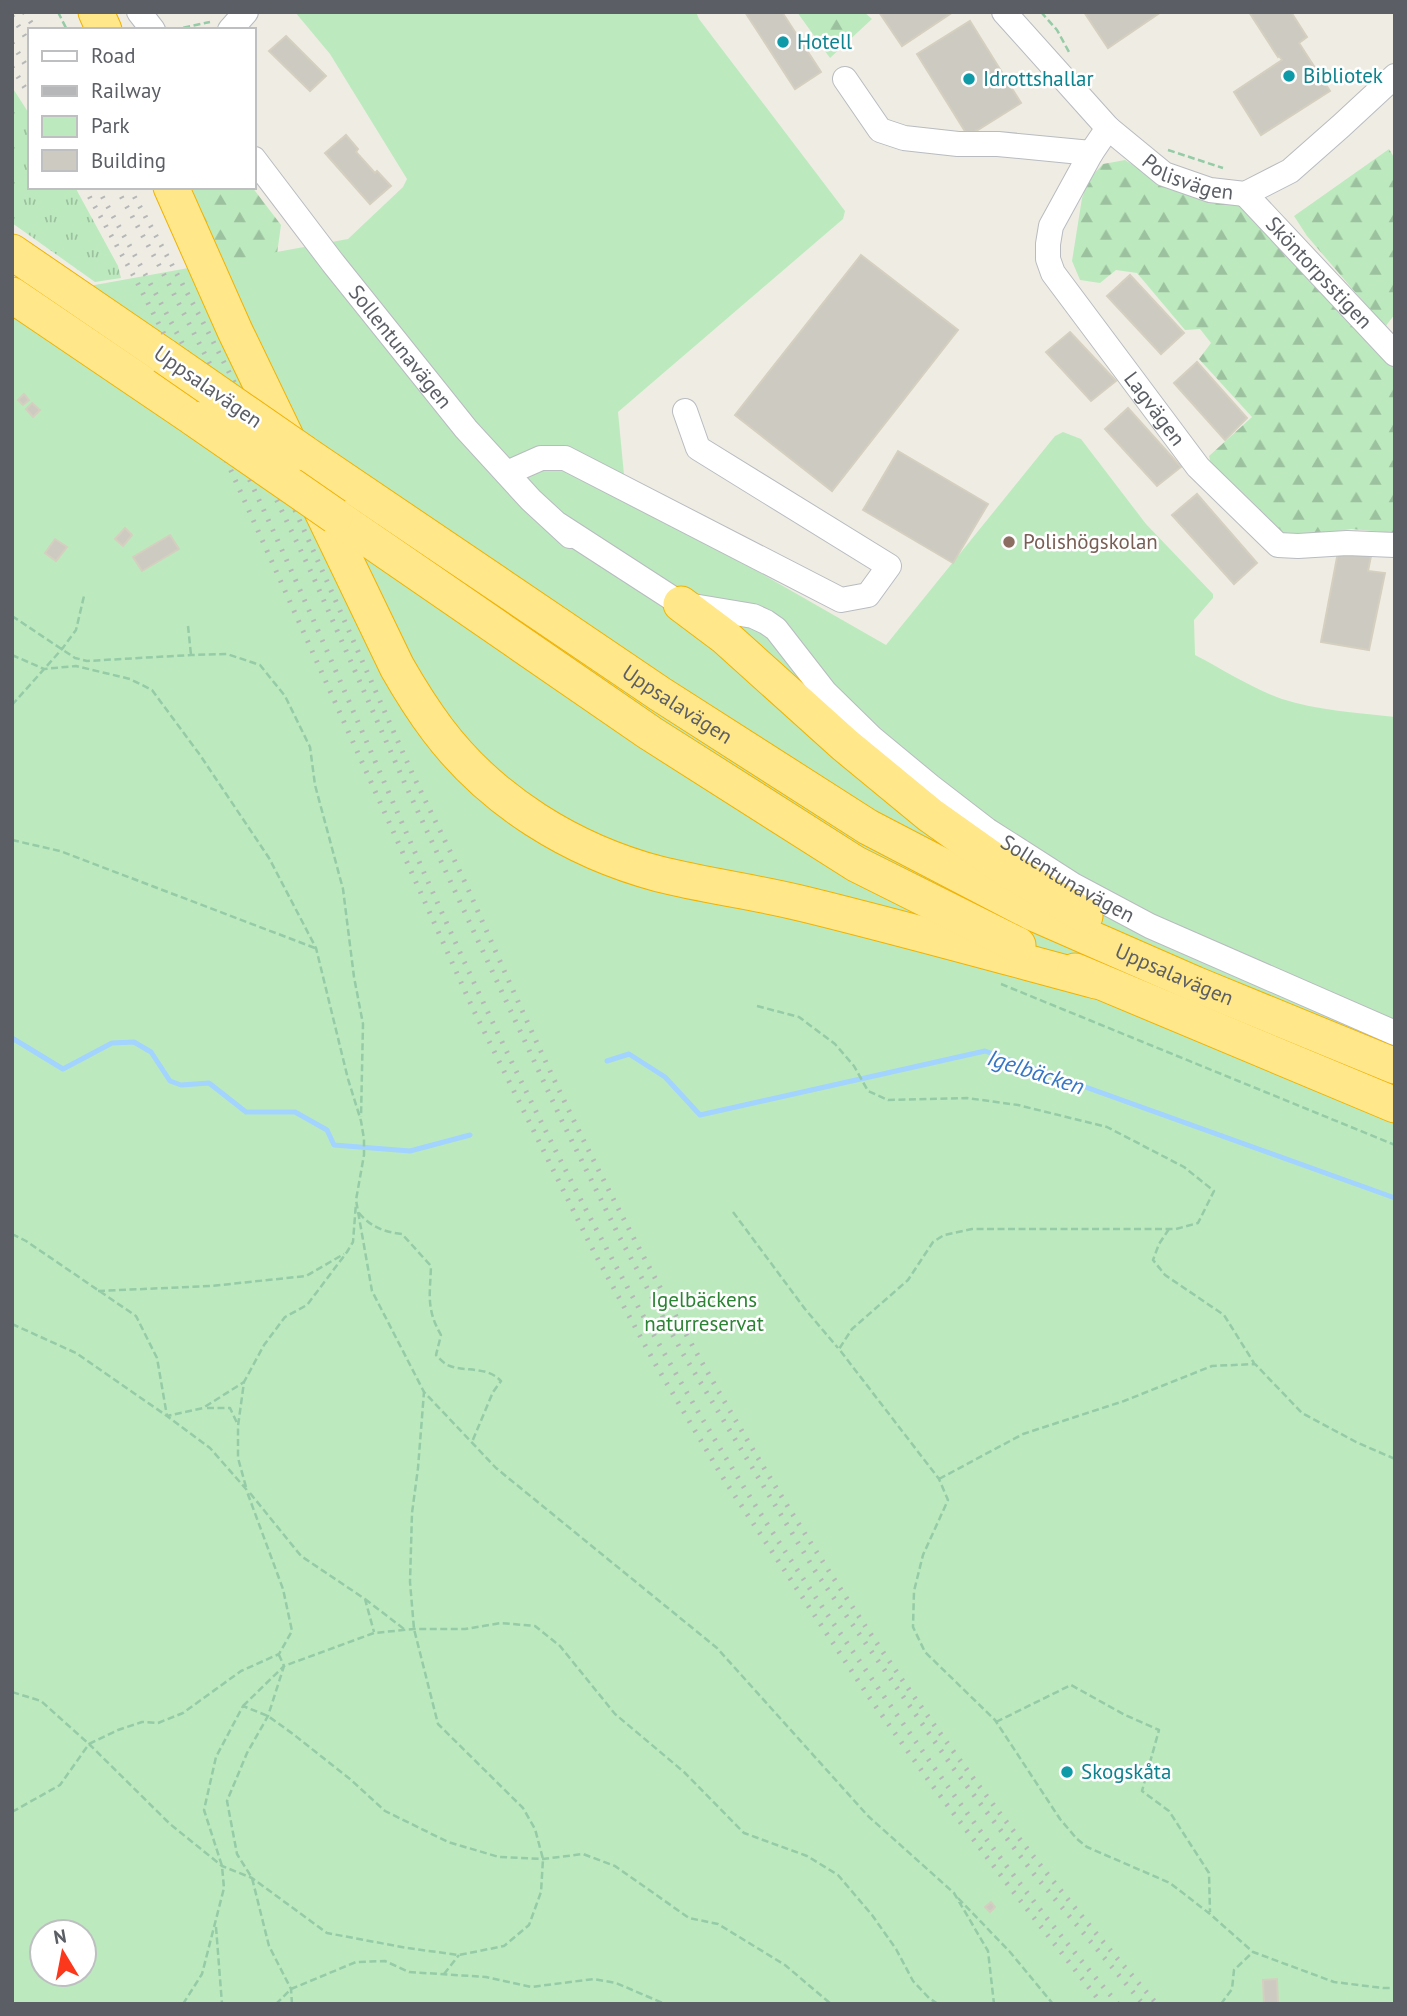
<svg xmlns="http://www.w3.org/2000/svg" width="1407" height="2016" viewBox="0 0 1407 2016" font-family="'PT Sans',sans-serif">
	<style>
		.grass { fill: url(#grass-tufts) }
		.forest { fill: url(#forest-firs) }
		.park { fill: #bceabe; fill-rule: evenodd }
		.lines { fill: none; stroke-linecap: round; stroke-linejoin: round }
		.stream { stroke: #a3d3ff; stroke-width: 5 }
		.building { fill: #cccac1; stroke: #d5cfc0; stroke-width: 2 }
		.minor-casing { stroke: #b8bbc0; stroke-width: 26 }
		.highway-casing { stroke: #f2b200; stroke-width: 37 }
		.path { stroke: #95cba6; stroke-width: 2.5; stroke-dasharray: 7 3.5; stroke-linecap: butt }
		.minor { stroke: #fff; stroke-width: 24 }
		.highway { stroke: #ffe78a; stroke-width: 35 }
		.rail { stroke: #b6b7b8; stroke-width: 5; stroke-dasharray: 2 9; stroke-linecap: butt }
		.highway-bridge-casing { stroke: #f2b200; stroke-width: 37; stroke-linecap: butt }
		.highway-bridge { stroke: #ffe78a; stroke-width: 35 }
		.culture-dot { fill: #0f9aa8; stroke: #fff; stroke-width: 2.5 }
		.education-dot { fill: #8d6e63; stroke: #fff; stroke-width: 2.5 }
		.labels { text-anchor: middle; stroke-width: 5; stroke-linejoin: round; paint-order: stroke }
		.culture-label { font-size: 21px; fill: #0d838f; stroke: #fff; text-anchor: start }
		.street-label { font-size: 21px; fill: #5b5f65; stroke: #fff }
		.education-label { font-size: 21px; fill: #785e54; stroke: #fff; text-anchor: start }
		.park-label { font-size: 21px; fill: #2b8433; stroke: #fff }
		.water-label { font-size: 23px; font-style: italic; fill: #3676c6; stroke: #fff }
	</style>
	<defs>
		<pattern id="grass-tufts" width="24" height="20" patternUnits="userSpaceOnUse" patternTransform="scale(1.75)"><rect width="24" height="20" fill="#bceabe"/><path d="M3 7l-1-3M5 7V3M7 7l1-3M15 17l-1-3M17 17v-4M19 17l1-3" fill="none" stroke="#9cc19e"/></pattern>
		<pattern id="forest-firs" width="22" height="20" patternUnits="userSpaceOnUse" patternTransform="scale(1.75)"><rect width="22" height="20" fill="#bceabe"/><path d="M5 1l3.5 6h-7zM16 11l3.5 6h-7z" fill="#9cc19e"/></pattern>
	</defs>
	<rect width="100%" height="100%" fill="#efede3"/>
	<!-- grass -->
	<path class="grass" d="M12 87 30 115V187H75L118 266 121 278 95 282 12 223Z"/>
	<!-- forest -->
	<path class="forest" d="M797 12H864L872 19 830 58Z
		M1389 149 1395 159V314L1385 327 1307 236 1294 216Z
		M1125 160 1166 186 1249 208 1395 367V533L1351 529 1280 541 1213 473 1209 456 1252 417 1199 359 1211 343 1200 329 1185 330 1137 273 1116 270 1100 283 1080 280 1072 261 1082 198 1089 179 1103 164Z
		M192 187H252L281 225 273 283 286 407 203 226Z"/>
	<!-- park -->
	<path class="park" d="M295 12H696L699 19 845 211 843 219 618 412 626 496 886 645 1055 436 1063 432 1081 439 1146 524 1213 594V598L1194 620 1195 655C1224 670 1251 688 1282 699 1316 710 1359 713 1395 717V2004H12V300L348 239 403 187 407 179 330 54ZM42 1932H84V1974H42Z"/>
	<g class="lines">
		<!-- stream -->
		<path class="stream" d="M12 1038 63 1069 112 1043 134 1042 151 1052 170 1081 181 1085 209 1083 246 1112H295L327 1130 334 1145 410 1151 470 1135
			M607 1061 629 1054 665 1077 700 1115 985 1051 1395 1198"/>
	</g>
	<!-- building -->
	<path class="building" d="M745 12H782L821 72 795 89Z
		M879 12H953L902 46Z
		M1084 12H1161L1108 48Z
		M1249 12H1291L1307 37 1299 43 1330 91 1261 135 1234 92 1282 60 1279 56 1278 57Z
		M970 21 1021 103 968 136 917 54Z
		M286 36 326 76 310 91 269 51Z
		M346 135 358 149 356 152 375 173 377 171 391 186 370 204 325 153Z
		M861 255 958 330 832 491 735 415Z
		M1130 275 1184 333 1161 354 1107 296Z
		M1070 332 1116 381 1091 401 1046 352Z
		M1197 362 1247 418 1225 440 1174 383Z
		M24 394 29 400 23 405 18 400Z
		M32 403 40 410 33 417 26 409Z
		M1128 408 1181 467 1157 486 1105 429Z
		M898 451 988 504 953 563 863 510Z
		M1197 494 1257 563 1234 584 1172 515Z
		M125 528 132 535 123 546 115 539Z
		M170 535 179 549 142 571 133 557Z
		M55 539 67 547 56 561 45 553Z
		M1338 552 1371 556 1368 571 1385 573 1369 650 1321 642Z
		M1061 1772a6 6 0 1 1 12 0a6 6 0 1 1-12 0Z
		M991 1902 995 1907 990 1912 985 1907Z
		M1277 1979 1278 2004H1264L1263 1980Z"/>
	<g class="lines">
		<defs>
			<g id="minor">
				<path d="M139 12 153 30"/>
				<path id="s1" d="M1004 12 1108 128 1164 174 1210 190 1245 194 1290 171 1341 126 1395 76"/>
				<path d="M230 30 246 12"/>
				<path d="M845 79 880 130 904 138 958 144H998L1091 153"/>
				<path id="s2" d="M1108 128 1091 153 1051 226 1048 244V259L1053 273 1198 467 1278 545 1298 546 1347 543 1395 545"/>
				<path id="s3" d="M254 159 333 263 466 429 531 500 570 536"/>
				<path id="s4" d="M1245 194 1395 354"/>
				<path d="M507 473 541 458H565L841 600 868 595 889 566 698 448 685 411"/>
				<path id="s5" d="M559 525 681 604 753 616 766 622 776 629 825 692 872 738 930 786 987 830 1073 885 1150 926 1395 1033"/>
			</g>
			<g id="highway">
				<path d="M96 12 104 30"/>
				<path d="M171 187 235 331 397 667C409 688 422 709 437 729 491 801 572 851 659 874 707 886 756 892 804 904 902 928 999 955 1096 981"/>
				<path d="M12 252 164 356"/>
				<path d="M12 295 195 419"/>
				<path id="s6" d="M304 453 660 694 868 827 1033 913 1195 984 1395 1066"/>
				<path d="M335 516 650 733 856 864 1018 945"/>
				<path d="M681 604 725 637 845 745 930 815 999 864 1085 916"/>
				<path d="M1075 971 1395 1105"/>
			</g>
		</defs>
		<!-- minor casing -->
		<use href="#minor" class="minor-casing"/>
		<!-- highway casing -->
		<use href="#highway" class="highway-casing"/>
		<!-- path -->
		<path class="path" d="M58 12 67 30
			M1041 12 1057 30 1069 52
			M173 30 210 22
			M1168 150 1223 168
			M12 616 75 658 87 661 191 655 227 654 260 665 285 696 310 747 315 785 343 889 354 977 363 1024 361 1117
			M188 626 191 655
			M12 655 44 669 76 666 130 679 152 690 200 755 269 858 316 948 348 1079 361 1121 364 1139V1155L356 1200 372 1291 424 1392 496 1468 717 1648 868 1816 954 1893 988 1951 994 2004
			M12 705 62 649 76 630 84 596
			M12 840 60 851 315 948
			M1001 984 1395 1145
			M757 1006 799 1017 835 1044 854 1066 868 1091 888 1100 967 1098 1018 1105 1107 1127 1184 1167 1214 1191 1198 1223 1176 1229H972L944 1235 933 1242 908 1280 852 1329 839 1349 939 1479 948 1500 923 1555 914 1591 913 1627 925 1652 995 1720 1060 1819 1077 1839 1087 1847 1170 1883 1210 1914 1253 1952 1334 1982 1383 1988H1395
			M733 1212 805 1309 838 1348
			M359 1213C371 1227 384 1232 402 1234L431 1266C430 1295 426 1309 441 1335L436 1355C440 1359 445 1365 450 1366 467 1372 487 1366 501 1381L493 1392 472 1442
			M1169 1229 1159 1244 1153 1260 1165 1275 1224 1315 1254 1363
			M12 1234 26 1241 136 1316 157 1358 167 1416 210 1448 246 1489 283 1589 292 1631 279 1654 241 1671 183 1713 158 1723 142 1722 118 1730 89 1744 41 1701 12 1692
			M98 1291 211 1286 306 1276 344 1254
			M12 1324 76 1353 167 1416 203 1408 244 1382
			M207 1408H230L238 1425
			M939 1479 1023 1434 1124 1401 1212 1366 1255 1364 1302 1413 1356 1442 1395 1459
			M246 1487 238 1458V1426L244 1382 264 1345 285 1317 307 1305 347 1252 353 1242 356 1203
			M250 1493 301 1556 365 1599 374 1632
			M365 1599 404 1629
			M243 1706 284 1666 279 1655
			M996 1722 1071 1685 1125 1715 1159 1730 1142 1791 1169 1811 1209 1873 1210 1912
			M12 1812 60 1785 89 1744 170 1824 222 1866 252 1878 327 1933 407 1948 459 1955 504 1946 529 1925 541 1892 543 1859 535 1829 523 1808 438 1724 414 1629 410 1582 412 1513 418 1468 424 1392
			M958 1898 1010 1952 1053 2004
			M216 1927 222 2004
			M444 1974 459 1955
			M183 2004 202 1974 224 1888 222 1866 204 1810 216 1757 243 1706 268 1716 293 1734 350 1779 385 1811 448 1842 499 1857 543 1859 583 1854 615 1866 689 1918 718 1924 785 1965 831 2004
			M276 2004 291 1989 356 1962 385 1961 409 1972 486 1977 531 1987 594 1979 616 1983 665 2004
			M292 2004 291 1989 269 1946 252 1878 237 1854 227 1801 247 1753 268 1716 284 1666 374 1633 414 1629H465L501 1623 535 1626 560 1646 615 1714 684 1772 744 1833 807 1856 838 1875 872 1915 896 1949 913 1981 929 1998 938 2004
			M1221 2004 1232 1989 1234 1970 1253 1952"/>
		<!-- minor -->
		<use href="#minor" class="minor"/>
		<!-- highway -->
		<use href="#highway" class="highway"/>
		<!-- rail -->
		<path class="rail" d="M24 12 36 30
			M12 16 30 44
			M12 43 30 72
			M12 67 30 96
			M84 187 136 280 206 415 473 1009 594 1252 657 1367 725 1481 869 1697 932 1785 1012 1890 1102 2004
			M97 187C138 261 179 334 216 410 312 605 391 807 484 1004 560 1165 643 1324 737 1476 783 1551 833 1623 883 1695 957 1801 1033 1906 1118 2004
			M116 187 160 267 235 413 312 574 406 786 562 1121 620 1238 682 1352 817 1574 954 1769 1034 1874 1143 2004
			M129 187C170 261 211 335 248 410 306 530 358 653 413 775 431 813 450 850 468 889 502 966 536 1043 573 1119 729 1436 922 1739 1157 2004"/>
		<defs>
			<path id="highway-bridge" d="M164 356 304 453
				M195 419 335 516"/>
		</defs>
		<!-- highway-bridge casing -->
		<use href="#highway-bridge" class="highway-bridge-casing"/>
		<!-- highway-bridge -->
		<use href="#highway-bridge" class="highway-bridge"/>
	</g>
	<!-- markers -->
	<g class="culture-dot">
		<circle cx="783" cy="42" r="7"/>
		<circle cx="1289" cy="76" r="7"/>
		<circle cx="969" cy="79" r="7"/>
		<circle cx="1067" cy="1772" r="7"/>
	</g>
	<circle class="education-dot" cx="1009" cy="542" r="7"/>
	<g class="labels">
		<!-- culture labels -->
		<g class="culture-label">
			<text x="797" y="49">Hotell</text>
			<text x="1303" y="83">Bibliotek</text>
			<text x="983" y="86">Idrottshallar</text>
			<text x="1081" y="1779">Skogskåta</text>
		</g>
		<!-- street labels -->
		<g class="street-label">
			<text dy="7" stroke="none"><textPath href="#s1" startOffset="252">Polisvägen</textPath></text>
			<text dy="7" stroke="none"><textPath href="#s4" startOffset="108">Sköntorpsstigen</textPath></text>
			<text dy="7" stroke="none"><textPath href="#s3" startOffset="238">Sollentunavägen</textPath></text>
			<text transform="translate(208 387) rotate(35)" y="7">Uppsalavägen</text>
			<text dy="7" stroke="none"><textPath href="#s2" startOffset="331">Lagvägen</textPath></text>
			<text dy="7" stroke="none"><textPath href="#s6" startOffset="450">Uppsalavägen</textPath></text>
			<text dy="7" stroke="none"><textPath href="#s5" startOffset="632">Sollentunavägen</textPath></text>
			<text dy="7" stroke="none"><textPath href="#s6" startOffset="1017">Uppsalavägen</textPath></text>
		</g>
		<!-- education labels -->
		<g class="education-label">
			<text x="1023" y="549">Polishögskolan</text>
		</g>
		<!-- park labels -->
		<g class="park-label">
			<text x="704" y="1307">Igelbäckens<tspan x="704" dy="24">naturreservat</tspan></text>
		</g>
		<!-- water labels -->
		<g class="water-label">
			<text transform="translate(1036 1072) rotate(18)" y="8">Igelbäcken</text>
		</g>
	</g>
	<!-- border -->
	<rect width="1407" height="2016" fill="none" stroke="#5b5f65" stroke-width="28"/>
	<!-- legend -->
	<rect x="28" y="28" width="228" height="161" fill="#ffffff" stroke="#bdbfc1" stroke-width="2"/>
	<rect x="42" y="51" width="35" height="10" fill="#ffffff" stroke="#bdbfc1" stroke-width="2"/>
	<text x="91" y="63" font-size="21" fill="#5b5f65">Road</text>
	<rect x="42" y="86" width="35" height="10" fill="#b6b7b8" stroke="#bdbfc1" stroke-width="2"/>
	<text x="91" y="98" font-size="21" fill="#5b5f65">Railway</text>
	<rect x="42" y="116" width="35" height="21" fill="#bceabe" stroke="#bdbfc1" stroke-width="2"/>
	<text x="91" y="133" font-size="21" fill="#5b5f65">Park</text>
	<rect x="42" y="150" width="35" height="21" fill="#cccac1" stroke="#bdbfc1" stroke-width="2"/>
	<text x="91" y="168" font-size="21" fill="#5b5f65">Building</text>
	<!-- north arrow -->
	<g transform="translate(63 1953) rotate(350)"><circle r="33" fill="#ffffff" stroke="#bdbfc1" stroke-width="2"/>
	<path d="M0-5L12 26L0 18L-12 26Z" fill="#fc381c"/>
	<text y="-10" font-size="19" font-weight="bold" text-anchor="middle" fill="#5b5f65">N</text>
	</g>
</svg>
